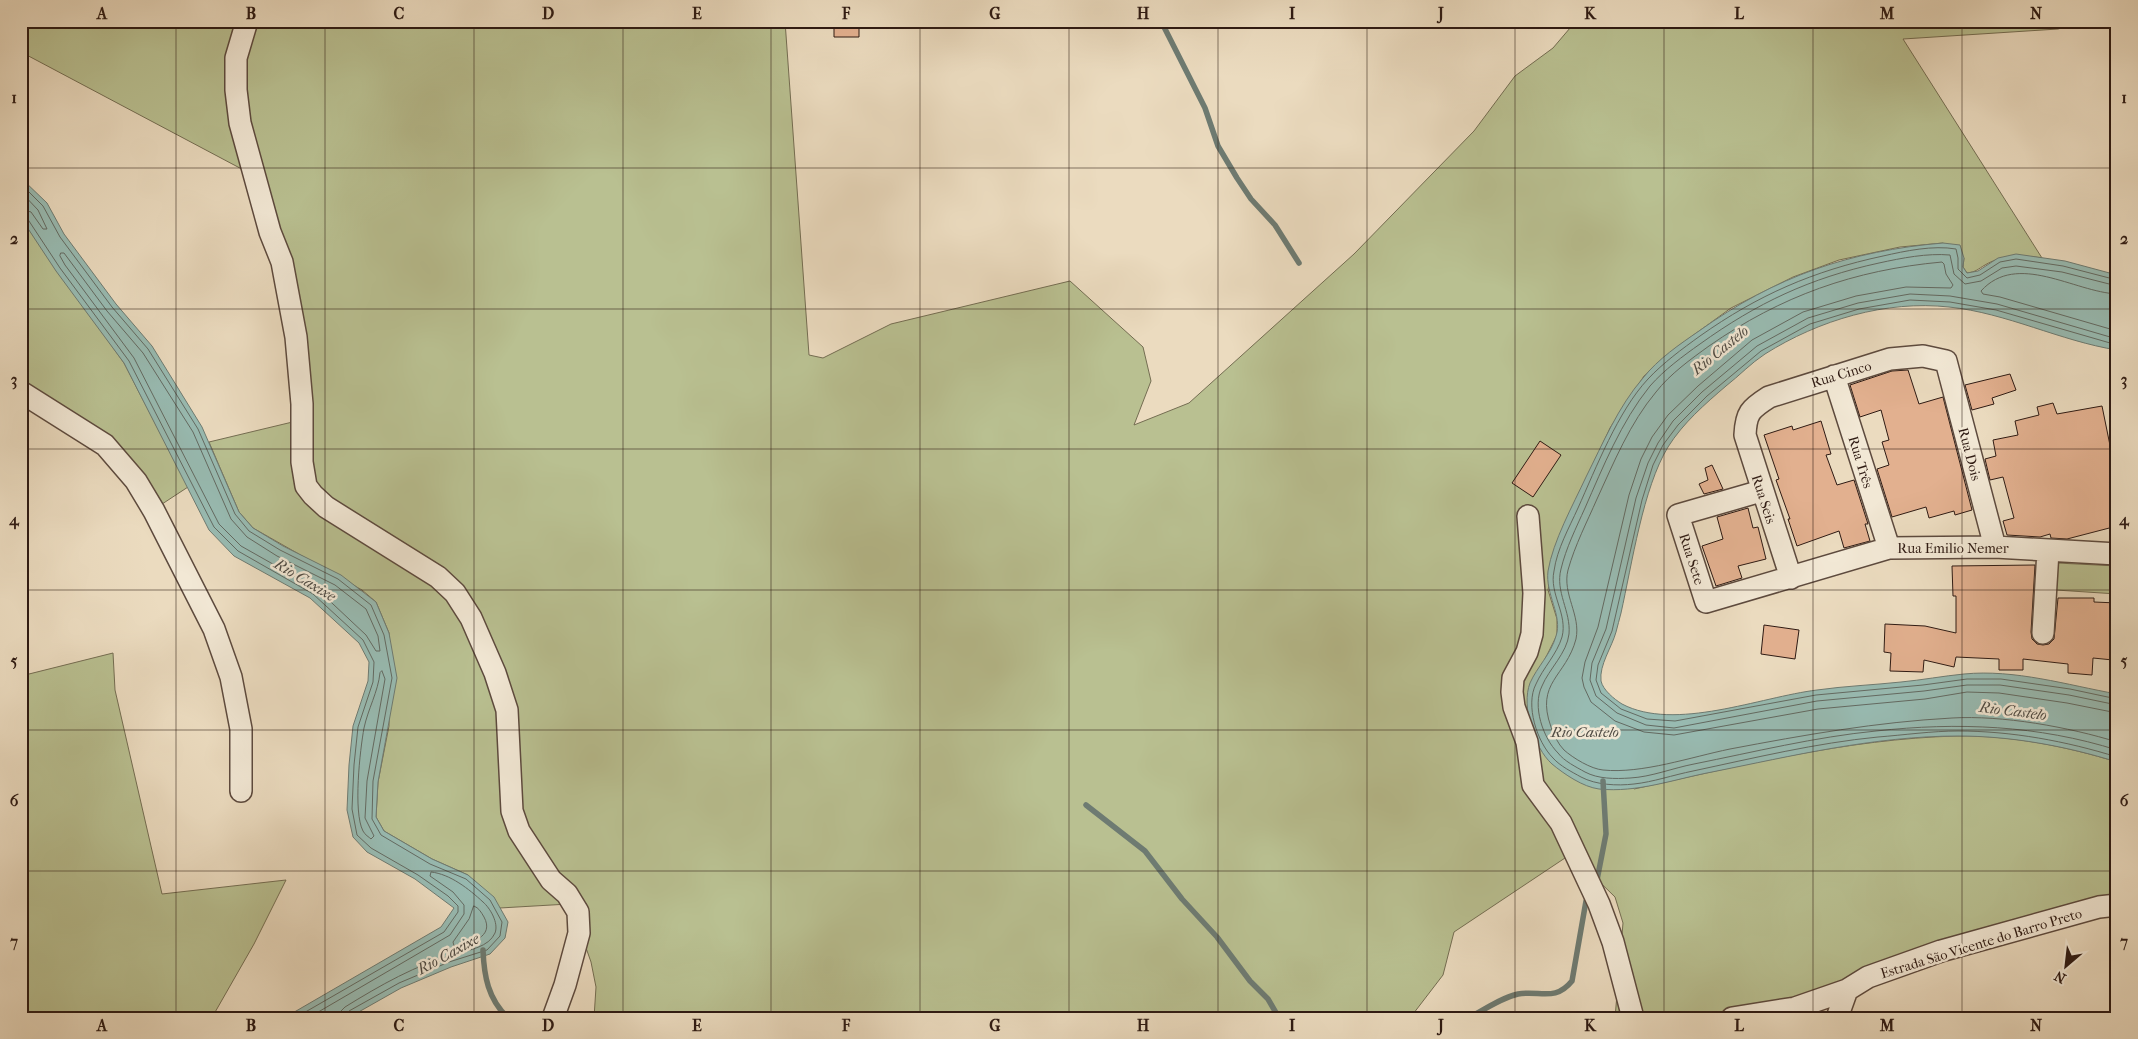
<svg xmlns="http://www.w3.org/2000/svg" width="2138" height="1039" viewBox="0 0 2138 1039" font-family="'IM FELL French Canon',serif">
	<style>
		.green { fill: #b9c091; stroke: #746d52 }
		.water { fill: #98bbb2; stroke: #6e7b72 }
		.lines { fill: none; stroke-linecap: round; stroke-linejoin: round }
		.shore { stroke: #636a62; stroke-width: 1 }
		.stream { stroke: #6e7b72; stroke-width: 5.5 }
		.building { fill: #e2b08f; stroke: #2e1a13 }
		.street-casing { stroke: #5d4a3e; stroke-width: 24 }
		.street { stroke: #f2e8d5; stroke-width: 21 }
		.grid { fill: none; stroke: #2e1a13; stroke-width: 1; stroke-opacity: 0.55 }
		.labels { text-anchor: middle; stroke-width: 5; stroke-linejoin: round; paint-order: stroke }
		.street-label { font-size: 14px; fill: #2e1a13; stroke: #f2e8d5 }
		.water-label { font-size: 15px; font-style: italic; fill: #4e4a43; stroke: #f2e8d5 }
		.neatline { fill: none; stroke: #2e1a13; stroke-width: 2 }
		.grid-label { font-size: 16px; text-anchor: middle; font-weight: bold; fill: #2e1a13 }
	</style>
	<rect width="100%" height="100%" fill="#ebdbbf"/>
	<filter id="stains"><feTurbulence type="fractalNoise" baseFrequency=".004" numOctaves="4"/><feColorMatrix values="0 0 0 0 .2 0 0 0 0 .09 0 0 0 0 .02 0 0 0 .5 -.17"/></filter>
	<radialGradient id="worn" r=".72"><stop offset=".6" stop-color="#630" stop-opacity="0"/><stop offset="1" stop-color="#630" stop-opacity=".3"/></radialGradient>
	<!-- green -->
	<path class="green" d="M21 21H785L809 355 823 358 891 324 1070 281 1143 347 1151 381 1134 425 1189 403 1354 254 1474 131 1515 76 1553 48 1576 21H2086L2058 29 1903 39 2042 258C2021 255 2004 254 1985 265 1978 269 1976 272 1967 273L1963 267 1964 258 1943 243 1900 247 1839 260 1793 277 1731 308 1677 347 1644 376 1610 428 1558 541 1548 590 1557 619V635L1545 659 1634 789C1739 766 1847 739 1956 736 2009 735 2066 746 2117 762V893L1987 931 1791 1009 1615 1018 1623 923 1615 897 1571 854 1454 932 1443 975 1410 1018H594L596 987 591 962 585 945 586 903 500 908 468 875 432 859 384 831 376 817 378 782 389 726V633L376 602 362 590 253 528 239 512 209 442 305 419 253 175 21 52Z
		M21 218 124 363 188 487 156 508 133 472 21 384Z
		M2057 563 2117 566V594L2056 590Z
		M113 653 115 690 162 894 286 880 254 944 214 1014 221 1018H21V676Z"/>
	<!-- water -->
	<path class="water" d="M21 178 47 203 64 234 116 304 152 346 202 427 239 512 253 528 283 546 341 575 376 602 389 633 397 678 378 782 376 817 384 831 432 859 468 875 494 897 508 922 505 938 490 954 451 967 401 988 348 1018H284L441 927 454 908 415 879 367 852 353 837 347 810 349 765 353 726 368 681 369 662 359 643 310 598 234 556 209 530 124 363 56 271 21 218Z
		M1943 243 1960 245 1964 258 1963 267 1967 273 1978 271 1998 258 2016 254 2065 261 2117 275V350C2060 341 2007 313 1949 307 1886 300 1819 320 1765 354 1751 363 1739 376 1726 386 1705 404 1683 423 1668 447 1643 488 1632 564 1621 613 1619 619 1618 626 1616 632 1612 647 1599 665 1601 681 1603 690 1614 699 1622 704 1675 732 1760 697 1817 690 1845 686 1873 685 1901 682 1922 680 1943 676 1964 674 2015 669 2067 685 2117 694V762C2066 746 2011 736 1958 736 1875 736 1792 756 1712 772 1675 779 1637 793 1599 789 1583 787 1564 774 1552 764 1534 748 1521 706 1530 683 1537 667 1551 654 1556 636 1563 616 1545 594 1548 571 1553 541 1573 505 1586 477 1603 443 1618 407 1643 378 1658 359 1680 344 1699 331 1776 276 1850 251 1943 243Z"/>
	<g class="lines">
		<!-- shore -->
		<path class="shore" d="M21 184 43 206 60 237 112 307 148 349 198 429 235 514 249 531 280 550 338 579 371 605 384 635 392 678 373 781 372 819 381 835 430 864 466 879 490 900 502 922 500 936 487 950 449 962 399 983 349 1011 346 1018
			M21 192 38 210 47 229H43L31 212 21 209
			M21 216 27 218 60 268 129 361 214 527 238 551 313 594 363 640 374 662 373 682 358 727 354 765 352 809 357 835 371 848 418 875 448 896 458 906V912L444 932 295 1018
			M61 253H64L107 311 143 353 193 432 231 519 247 537 277 556 335 585 366 609 378 636 380 651H376L366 635 317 589 241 546 219 524 134 358 65 265 60 256Z
			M2117 280 2063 266 2016 259 2000 262 1980 275 1967 278 1958 269V258L1956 249C1933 245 1905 251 1883 256 1813 271 1758 295 1700 336 1682 349 1663 363 1648 379 1618 411 1596 468 1578 508 1569 528 1557 549 1554 571 1549 594 1568 614 1562 637 1557 654 1543 668 1536 684 1525 705 1537 742 1553 758 1560 766 1572 772 1581 777 1596 785 1617 786 1634 784 1653 782 1673 775 1693 771 1754 758 1816 743 1878 737 1904 735 1932 731 1958 731 2011 731 2066 741 2117 757
			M2117 286 2062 272 2016 266 2002 268 1981 281 1965 284 1954 274 1950 255C1927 253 1902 258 1879 263 1810 278 1757 303 1700 344 1683 356 1664 370 1650 386 1621 422 1603 467 1585 508 1576 528 1566 548 1561 569 1555 592 1571 611 1569 634 1567 653 1549 669 1542 686 1532 706 1543 738 1558 753 1564 761 1576 767 1585 772 1598 779 1615 779 1630 778 1651 777 1673 768 1694 764 1754 752 1815 737 1876 731 1957 722 2038 725 2117 750
			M2117 294C2074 292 2017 251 1981 291L1983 294 2000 297 2117 331
			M2117 339 1997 304 1950 296 1910 294 1858 303 1808 318 1757 346 1702 392 1673 421 1658 443 1648 463 1636 498 1606 629 1592 663 1590 680 1596 696 1617 713 1646 725 1674 728 1817 701 1924 691 1967 685H2000L2069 695 2117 705
			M2117 345 1996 310 1950 302 1910 300 1859 309 1810 324 1761 351 1707 396 1678 425 1663 445 1653 465 1642 500 1612 631 1598 665 1596 680 1601 693 1621 709 1647 719 1675 721 1816 695 1923 685 1967 679H2001L2070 689 2117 699
			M382 671 385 679 367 781 365 818 374 836 371 839C369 837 365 835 363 831 353 812 360 750 364 728 368 709 378 692 380 673Z
			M2117 713 2067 703 1999 693 1967 692 1925 699 1818 709 1674 735 1644 732 1615 721 1591 702 1584 687 1582 678 1585 662 1598 627 1629 495 1641 459 1652 437 1668 415 1698 386 1752 340 1803 312 1856 296 1906 287 1951 288 1953 285 1946 274 1944 264 1942 262C1854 270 1781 296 1709 346 1691 359 1670 374 1656 392 1630 423 1614 462 1597 499 1587 522 1575 545 1568 570 1562 594 1581 615 1576 639 1566 677 1535 682 1551 727 1554 735 1558 744 1564 750 1573 758 1591 769 1603 770 1642 774 1691 757 1730 749 1804 735 1877 722 1952 718 2002 715 2069 727 2117 742
			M474 906C479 908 481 912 484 917 495 937 470 944 454 946L453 942 469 919Z
			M308 1018 450 935 464 914V905L453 892 430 876 431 872C450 874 469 889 483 902 490 908 499 923 495 933 489 947 469 950 456 954 417 964 379 986 345 1007L341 1011 340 1018"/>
		<!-- stream -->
		<path class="stream" d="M1161 21 1205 108 1218 146 1237 178 1251 199 1275 225 1299 263
			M1086 805 1145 851 1182 899 1217 937 1250 981 1268 999 1279 1018
			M1597 880 1606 834 1603 781
			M483 950C484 976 488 999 508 1018
			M1469 1018C1485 1009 1501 998 1518 994 1540 990 1555 1002 1572 981L1586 901"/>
	</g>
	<!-- building -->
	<path class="building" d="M834 22H859V37H834Z
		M1908 370 1919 404 1943 397 1972 510 1955 515 1954 511 1929 518 1926 507 1892 517 1877 469 1889 465 1882 442 1889 440 1881 410 1860 417 1850 385 1892 371Z
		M2010 374 2016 390 1992 398 1994 404 1972 410 1965 385Z
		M2053 403 2057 414 2102 406 2115 470H2117V526L2067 539 2051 538 2050 534 2040 537 2007 535 2003 521 2014 518 2003 477 1990 480 1985 459 1996 456 1993 440 2018 435 2015 421 2039 415 2037 407Z
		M1821 421 1831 454 1826 455 1837 485 1854 480 1868 524H1865L1870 541 1844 548 1839 531 1797 546 1788 519H1790L1776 480 1779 479 1764 435 1792 426 1793 430Z
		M1540 441 1561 455 1533 497 1512 483Z
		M1712 465 1723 489 1704 494 1699 484 1708 480 1705 468Z
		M1748 508 1753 528 1758 527 1766 559 1738 566 1742 578 1716 586 1702 546 1723 539 1717 517Z
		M2035 565 2031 632 2032 639 2037 644 2043 645 2049 644 2054 639 2058 598H2094V602L2117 603 2113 660 2093 658 2092 675 2068 673V664L2023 659V670H1999V659L1956 657 1954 667 1924 660 1923 672 1890 671 1891 653 1884 652 1885 624 1925 626 1956 633V596H1953L1952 566Z
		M1764 625 1799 630 1795 659 1761 654Z"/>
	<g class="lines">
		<defs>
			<path id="street" d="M247 21 236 58V90L240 123 270 232 282 262 296 337 302 404V462L306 486 313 495 326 507 438 577 455 593 471 618 495 673 507 710 512 811 519 831 551 880 567 894 578 912 579 933 565 985 553 1018
				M1834 376 1889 548
				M21 392 105 445 136 481 154 511 214 629 231 677 241 729V791
				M1761 491 1678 515 1706 602 1889 548 1995 547 2117 554
				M1528 516 1534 593 1532 634 1527 652 1513 678 1512 692 1514 707 1527 742 1533 785 1561 823 1599 904 1613 942 1633 1018
				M1791 578 1745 435C1746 413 1750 409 1769 397L1890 359 1923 356 1946 361 1995 547
				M2043 633 2048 551
				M1732 1018 1795 1008 1847 990
				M1837 1018 1847 990 1868 977 1941 951 2099 907 2117 905"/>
		</defs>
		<!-- street casing -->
		<use href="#street" class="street-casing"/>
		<!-- street -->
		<use href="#street" class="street"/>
	</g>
	<!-- grid -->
	<path class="grid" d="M176 21V1018M325 21V1018M474 21V1018M623 21V1018M771 21V1018M920 21V1018M1069 21V1018M1218 21V1018M1367 21V1018M1515 21V1018M1664 21V1018M1813 21V1018M1962 21V1018M21 168H2117M21 309H2117M21 449H2117M21 590H2117M21 730H2117M21 871H2117"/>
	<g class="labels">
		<!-- street labels -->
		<g class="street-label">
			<text transform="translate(1841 374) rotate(-17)" y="5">Rua Cinco</text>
			<text transform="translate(1970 454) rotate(75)" y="5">Rua Dois</text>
			<text transform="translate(1861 462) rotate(73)" y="5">Rua Três</text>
			<text transform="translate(1764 499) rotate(72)" y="5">Rua Seis</text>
			<text x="1953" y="553">Rua Emilio Nemer</text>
			<text transform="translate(1692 559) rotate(72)" y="5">Rua Sete</text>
			<text transform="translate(1981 943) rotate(-17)" y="5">Estrada São Vicente do Barro Preto</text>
		</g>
		<!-- water labels -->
		<g class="water-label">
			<text transform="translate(1720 350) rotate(-39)" y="5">Rio Castelo</text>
			<text transform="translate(305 580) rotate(31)" y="5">Rio Caxixe</text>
			<text transform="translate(2013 711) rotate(7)" y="5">Rio Castelo</text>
			<text x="1585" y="737">Rio Castelo</text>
			<text transform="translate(448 954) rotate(-29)" y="5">Rio Caxixe</text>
		</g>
	</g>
	<!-- margin -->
	<rect width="2138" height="1039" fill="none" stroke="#ebdbbf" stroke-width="55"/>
	<!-- north arrow -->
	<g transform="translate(2066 966) rotate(208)" stroke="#f2e8d5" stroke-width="4" paint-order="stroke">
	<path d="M0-4L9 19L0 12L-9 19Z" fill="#2e1a13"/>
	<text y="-8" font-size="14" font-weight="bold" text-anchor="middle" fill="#2e1a13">N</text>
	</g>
	<rect x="28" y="28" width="2082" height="984" class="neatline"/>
	<g class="grid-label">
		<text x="102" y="19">A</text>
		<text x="251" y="19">B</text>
		<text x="399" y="19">C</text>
		<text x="548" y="19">D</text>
		<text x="697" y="19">E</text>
		<text x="846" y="19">F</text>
		<text x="995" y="19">G</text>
		<text x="1143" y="19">H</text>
		<text x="1292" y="19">I</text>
		<text x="1441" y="19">J</text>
		<text x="1590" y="19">K</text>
		<text x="1739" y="19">L</text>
		<text x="1887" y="19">M</text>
		<text x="2036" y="19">N</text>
		<text x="14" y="103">1</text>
		<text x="2124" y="103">1</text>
		<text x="14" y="244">2</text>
		<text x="2124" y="244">2</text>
		<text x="14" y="385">3</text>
		<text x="2124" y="385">3</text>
		<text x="14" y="525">4</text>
		<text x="2124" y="525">4</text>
		<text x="14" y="666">5</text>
		<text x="2124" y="666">5</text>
		<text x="14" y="806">6</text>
		<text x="2124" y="806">6</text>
		<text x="14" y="947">7</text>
		<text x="2124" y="947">7</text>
		<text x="102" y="1031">A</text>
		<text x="251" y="1031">B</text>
		<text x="399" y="1031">C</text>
		<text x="548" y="1031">D</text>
		<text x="697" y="1031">E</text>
		<text x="846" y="1031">F</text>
		<text x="995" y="1031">G</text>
		<text x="1143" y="1031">H</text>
		<text x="1292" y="1031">I</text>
		<text x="1441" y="1031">J</text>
		<text x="1590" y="1031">K</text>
		<text x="1739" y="1031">L</text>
		<text x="1887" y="1031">M</text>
		<text x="2036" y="1031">N</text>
	</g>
	<rect width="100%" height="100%" filter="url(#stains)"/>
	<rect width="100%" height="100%" fill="url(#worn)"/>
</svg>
